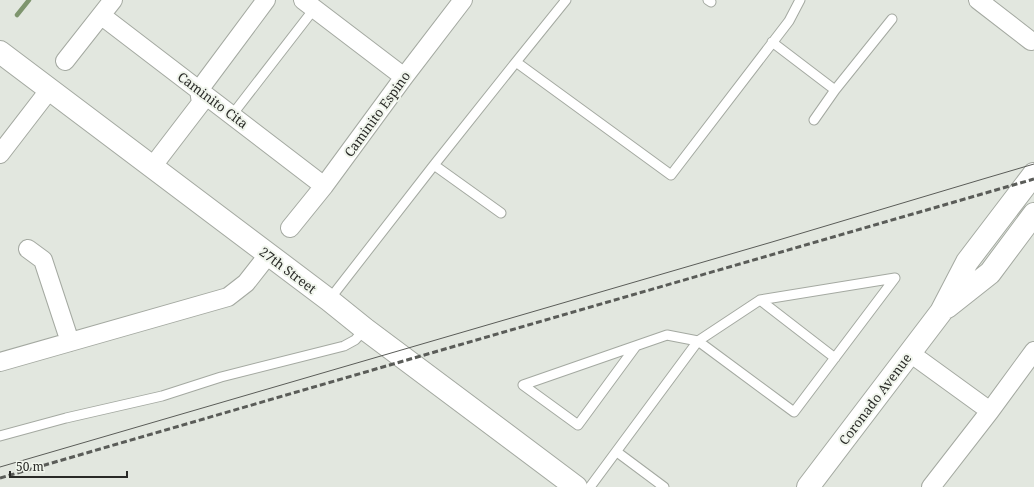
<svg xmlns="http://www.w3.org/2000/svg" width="1034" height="487" viewBox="0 0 1034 487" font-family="'Noto Serif',serif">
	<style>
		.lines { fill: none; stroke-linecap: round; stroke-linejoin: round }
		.stream { stroke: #7e956e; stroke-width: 4.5 }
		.service-casing { stroke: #a4a9a1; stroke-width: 11 }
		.minor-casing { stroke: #a4a9a1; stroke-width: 20 }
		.tertiary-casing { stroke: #a4a9a1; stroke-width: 24 }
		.primary-casing { stroke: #a4a9a1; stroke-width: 24 }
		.service { stroke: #fff; stroke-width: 9 }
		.minor { stroke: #fff; stroke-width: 18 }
		.tertiary { stroke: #fff; stroke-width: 22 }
		.primary { stroke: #fff; stroke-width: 22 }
		.tram { stroke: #5a5c58; stroke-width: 1 }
		.rail { stroke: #5a5c58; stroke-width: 3; stroke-dasharray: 6 3; stroke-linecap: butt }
		.labels { text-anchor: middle; stroke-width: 4; stroke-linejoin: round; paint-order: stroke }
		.street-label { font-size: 13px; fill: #292a27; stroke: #f0f5ec }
	</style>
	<rect width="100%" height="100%" fill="#e2e7df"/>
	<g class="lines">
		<!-- stream -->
		<path class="stream" d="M17 15 29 0"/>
		<defs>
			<path id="service" d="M708 0 711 2
				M772 42 835 90
				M516 62 566 0
				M232 115 314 9
				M814 120 835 90 892 19
				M434 165 501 213
				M329 300 434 165 516 62 671 175 789 21 800 0
				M760 300 835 358
				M0 436 66 418 162 396 221 377 344 346 355 340 365 329
				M617 452 664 487
				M590 487 698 341 760 300 895 278 794 412 698 341 667 335 523 385 578 425 636 346"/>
			<path id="minor" d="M303 0 404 77
				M978 0 1031 41
				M102 16 324 186
				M65 61 113 0
				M0 154 50 89
				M152 167 201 103 199 90 266 0
				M290 228 324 186 404 77 463 0
				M28 249 43 260 70 342
				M910 353 990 411
				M0 362 228 297 246 283 268 255
				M931 487 990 411 1034 351"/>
			<path id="tertiary" d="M0 52 329 300 365 329 576 487"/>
			<path id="primary" d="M947 307 990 273 1034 214
				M808 487 941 312 967 262 1034 174"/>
		</defs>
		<!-- service casing -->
		<use href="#service" class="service-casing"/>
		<!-- minor casing -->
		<use href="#minor" class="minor-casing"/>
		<!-- tertiary casing -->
		<use href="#tertiary" class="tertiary-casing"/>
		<!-- primary casing -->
		<use href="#primary" class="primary-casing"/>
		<!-- service -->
		<use href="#service" class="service"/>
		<!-- minor -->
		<use href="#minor" class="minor"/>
		<!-- tertiary -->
		<use href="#tertiary" class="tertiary"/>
		<!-- primary -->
		<use href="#primary" class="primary"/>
		<!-- tram -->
		<path class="tram" d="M0 467 772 242 983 179 1034 164"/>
		<!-- rail -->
		<path class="rail" d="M0 478 407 360 1034 179"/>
	</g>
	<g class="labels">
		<!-- street labels -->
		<g class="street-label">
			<text transform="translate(213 100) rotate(37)" y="5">Caminito Cita</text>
			<text transform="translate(377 114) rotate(-54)" y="5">Caminito Espino</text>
			<text transform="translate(288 270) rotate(37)" y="5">27th Street</text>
			<text transform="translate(875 399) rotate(-53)" y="5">Coronado Avenue</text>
		</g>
	</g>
	<!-- scale -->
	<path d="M10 471v6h117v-6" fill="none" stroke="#292a27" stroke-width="2"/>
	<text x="16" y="471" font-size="12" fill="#292a27" stroke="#f0f5ec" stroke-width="3" paint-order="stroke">50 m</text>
</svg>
